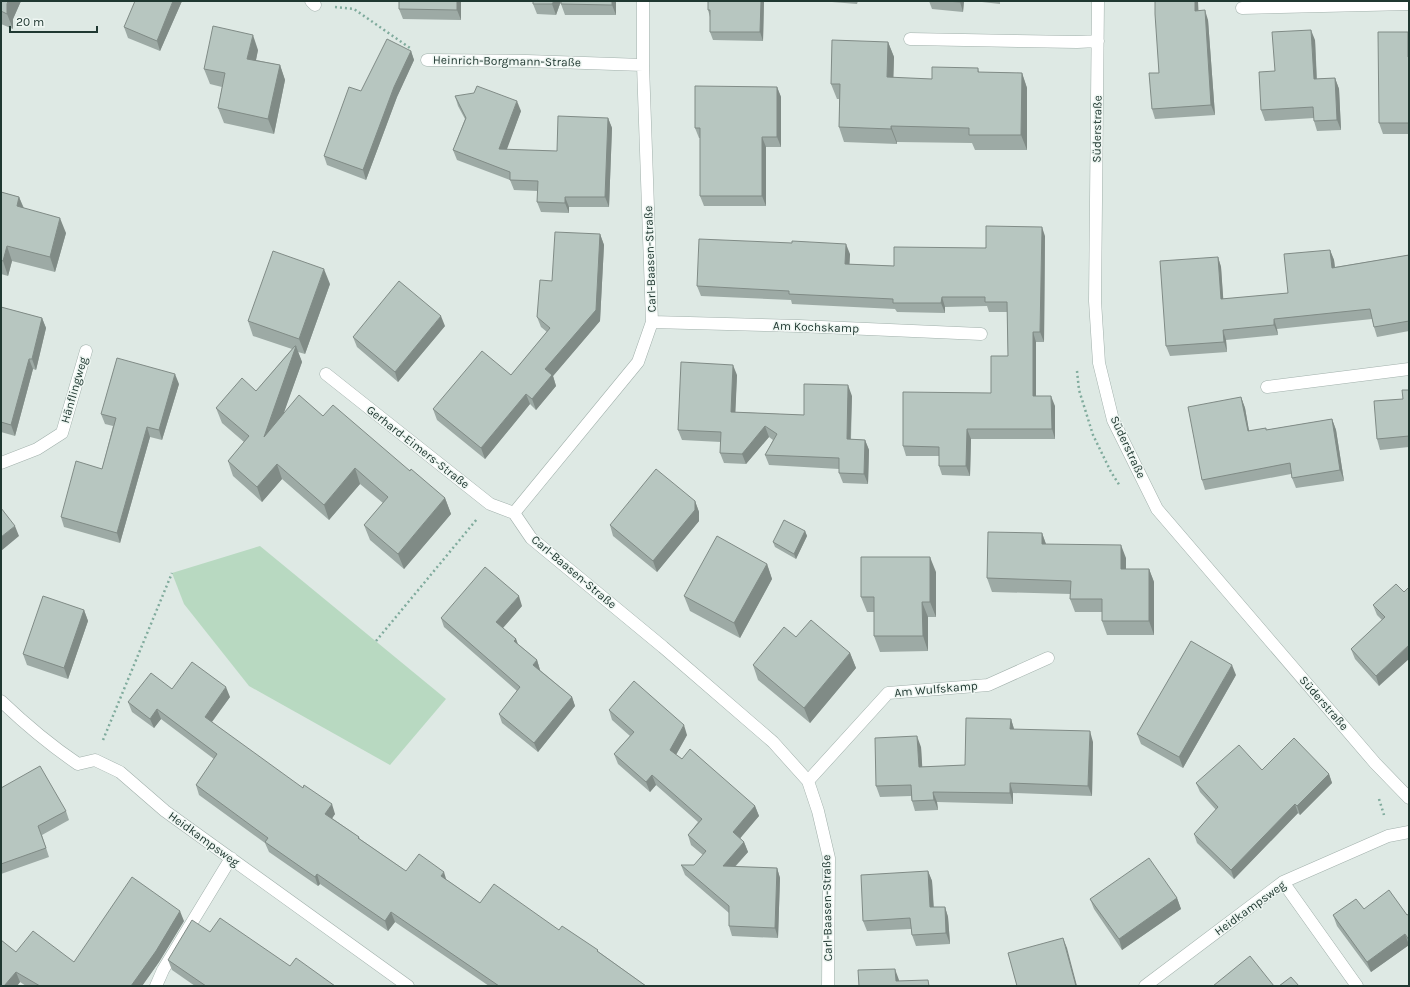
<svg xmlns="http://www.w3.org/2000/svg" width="1410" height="987" viewBox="0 0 1410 987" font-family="Karla,sans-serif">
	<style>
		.green { fill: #b8d9c1 }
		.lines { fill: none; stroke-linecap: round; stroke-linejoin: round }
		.minor-casing { stroke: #a1b0ab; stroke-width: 13 }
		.path { stroke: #80ab9d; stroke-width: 2.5; stroke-dasharray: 2 3; stroke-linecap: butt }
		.minor { stroke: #fff; stroke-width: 12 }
		.wall { fill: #9daaa5 }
		.shaded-wall { fill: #808b86 }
		.building { fill: #b7c6c0; stroke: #808b86 }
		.labels { text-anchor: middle; stroke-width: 3; stroke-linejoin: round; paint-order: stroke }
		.street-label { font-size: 12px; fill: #203831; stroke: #eef6f2 }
	</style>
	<rect width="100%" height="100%" fill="#dee9e4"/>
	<!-- green -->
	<path class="green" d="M260 546 446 699 390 765 249 686 184 604 172 573Z"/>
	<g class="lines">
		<defs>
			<path id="minor" d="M311 1 315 5
				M643 1V65L652 322 638 362 514 513 531 538 663 647 773 742 808 781 818 811 829 858 828 986
				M1098 1 1095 301 1099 363 1113 420 1157 509 1375 763 1409 798
				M1242 8 1409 4
				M910 39 1077 42 1098 41
				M427 60 527 61 643 65
				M652 322 799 326 981 334
				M326 374 490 504 514 513
				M1267 387 1409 369
				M1 463 37 449 62 433 86 351
				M1 701C25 724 50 745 78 764L95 760 120 772 165 811 408 986
				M808 781 888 693 988 685 1048 658
				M1283 882 1357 986
				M156 986 163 970 231 858
				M1145 986 1283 882 1388 836 1409 832"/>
		</defs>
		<!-- minor casing -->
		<use href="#minor" class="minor-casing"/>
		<!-- path -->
		<path class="path" d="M335 7 354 9 410 48
			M1077 371 1079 390 1093 435 1111 472 1120 486
			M376 641 477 519
			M103 740 172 573
			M1379 799 1384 815"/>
		<!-- minor -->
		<use href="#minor" class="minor"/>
	</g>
	<!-- wall -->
	<path class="wall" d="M1 1H21L13 19V29L1 24Z
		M182 1 160 51 128 38 124 27Z
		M399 1H461V20L403 19 399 9Z
		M533 1H616V15H565L561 4V1L556 15 537 14 533 4Z
		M708 1H764L763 41 713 40 710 32V17L708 10Z
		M831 1H858L857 4 832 2Z
		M929 1H964L963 12 932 9Z
		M973 1H1000V4Z
		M1155 1H1198V11L1208 20 1215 115 1155 119 1152 109 1159 73Z
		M1409 34V134H1383L1379 123Z
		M1315 40 1317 79 1335 78 1339 89 1341 130 1317 131 1314 121V118L1265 121 1261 110 1275 71Z
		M888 42 894 57 893 78 932 79 978 68 979 72 1022 73 1027 88V150H975L972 143 897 142V144L844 142 839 127V99H837L831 84Z
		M258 50 256 60 280 65 285 80 274 134 224 123 218 108 222 87 210 84 204 69Z
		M411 51 414 60 397 97 366 180 327 165 324 156Z
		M777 87 781 97V147H766V206H704L700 196V138H699L695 128Z
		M455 96 521 111 506 150 557 151 608 118 612 128 609 207H569V213L541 212 537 202 538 191 514 190 510 180 457 160 453 150 465 119 458 106Z
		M1 192 19 197 24 208 66 233 55 272 12 261 8 276 1 274Z
		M600 234 604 245 600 321 553 376 556 386 536 410 530 404 485 459 437 420 433 409 511 375 547 332 541 327 537 317 552 281Z
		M1045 236 1044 342H1036V396L1055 406V439H971L970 476 942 475 939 466V456H906L903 446 991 393 1008 356 1007 312H989L987 306 945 307V313L897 312 895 309 792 304 791 300 701 296 697 286 792 243 850 254 849 264 894 266Z
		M1330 250 1334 260 1335 267 1409 255V331L1377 337 1374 327 1372 319 1277 329 1278 335 1226 340 1227 352 1170 356 1166 346 1218 257 1221 267 1223 299 1288 293Z
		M330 284 305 354 298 352 302 362 283 414 323 416 410 471 445 498 451 514 404 569 370 540 364 525 383 503 360 484 329 520 282 479 262 502 233 476 228 461 244 442 222 423 216 408 256 391 292 349 253 336 248 321Z
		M1 307 42 318 46 328 36 370 33 369 15 436 1 432Z
		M445 326 398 382 357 347 353 337Z
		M737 375 735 412 804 415 852 396 851 439 865 440 869 450 868 484 843 483 839 473V469L769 465 765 455 773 440 769 437 746 464 724 463 720 453 721 442 682 440 678 430Z
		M179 384 162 440 150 437 120 543 64 527 61 517 102 469 113 426 105 424 101 414Z
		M1409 390V447L1380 450 1377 439Z
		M1241 397 1245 408 1249 431 1266 428V430L1332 419 1336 430 1344 481 1296 488 1292 478 1291 474 1205 490 1202 480Z
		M695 501 699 512V521L657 572 613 536 610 525Z
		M805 531 807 536 796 559 775 547 773 542Z
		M1042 533 1046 544 1126 558V569H1149L1154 582V635H1107L1102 621V612H1075L1070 599 1071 594 992 592 987 578Z
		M767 564 772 579 740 638 690 611 684 596Z
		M936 572V617H928V651L880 652 874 636V612H867L861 597Z
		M1404 592 1379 686 1355 659 1351 649 1382 620 1377 615 1373 605Z
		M522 606 503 628 516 639 518 644 537 660 540 670 572 697 575 706 538 752 502 723 499 714 517 691 444 627 441 618Z
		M84 610 88 621 68 679 27 665 23 654Z
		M796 637 850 653 856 668 810 723 758 680 753 665Z
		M1236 675 1183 768 1141 744 1137 734Z
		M172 689 230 697 212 722 335 814 332 818 359 837 360 839 406 871 447 880 480 903 559 930 599 952 646 986H489L395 922 388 931 320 884 318 886 269 852 265 843 199 795 196 785 214 759 161 719 154 728 132 712 128 702Z
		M609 710 687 735 676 755 755 806 759 816 740 838 744 842 748 852 735 867 777 868 780 878 778 938 732 936 729 926V913L685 875 681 865H694L703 855 691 845 688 835 698 822 656 785 650 792 618 764 614 754 630 736 612 720Z
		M1011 719 1014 729 1093 742 1092 796 1013 793V804L937 802 938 810 915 811 912 801 911 796 880 797 876 786 921 747 922 767 965 765Z
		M1262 770 1329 774 1332 783 1300 815 1298 813 1234 879 1197 843 1194 834 1216 810 1200 792 1196 783Z
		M1 788 66 811 69 820 42 835 49 857 1 874Z
		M928 871 932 881 934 907H945L948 917 950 944 916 946 912 935 911 929 867 931 863 921Z
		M1177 898 1181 909 1122 950 1094 909 1090 899Z
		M1364 909 1407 915 1409 914V945L1371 972 1337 926 1333 915Z
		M184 921 159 962 142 986H26L20 982 17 986H1L16 952 74 962Z
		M210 932 290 966 335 986H195L172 970 168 960Z"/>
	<!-- shaded-wall -->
	<path class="shaded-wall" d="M8 1H21L13 19V29L7 14V4Z
		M173 1H182L160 51 157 41Z
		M457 1H461V20L457 10Z
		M554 1H561L556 15 552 4Z
		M612 1H616V15L612 5Z
		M761 1H764L763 41 760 32Z
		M960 1H964L963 12 960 2Z
		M1195 1H1198L1199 21 1195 11Z
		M1205 10 1208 20 1215 115 1211 105Z
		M1311 30 1315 40 1317 90 1314 79Z
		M1408 32 1409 34V59L1408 57Z
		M253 35 258 50 253 74 247 59Z
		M888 42 894 57 893 93 887 77Z
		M411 51 414 60 397 97 366 180 363 170 394 87Z
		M280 65 285 80 274 134 268 119Z
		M1022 73 1027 88V150L1021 135Z
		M1335 78 1339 89 1341 130 1337 120Z
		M777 87 781 97V147L777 137Z
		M517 101 521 111 503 160 499 149Z
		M608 118 612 128 609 207 605 197Z
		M891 126 897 142V144L891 129Z
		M762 137 766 147V206L762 196Z
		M19 197 25 212 17 206Z
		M565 197 569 207V213L565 203Z
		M60 218 66 233 55 272 50 257Z
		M1042 227 1045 236 1044 342 1040 332Z
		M600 234 604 245 600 321 553 376 556 386 536 410 532 399 545 369Z
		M846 244 850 254 849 274 845 264Z
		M7 246 12 261 8 276 3 261Z
		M1330 250 1334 260 1336 278 1332 268Z
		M1218 257 1221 267 1224 309 1221 299Z
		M324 269 330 284 305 354 299 339Z
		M942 297 945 307V313L941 303Z
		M441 316 445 326 398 382 395 372Z
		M42 318 46 328 36 370 32 359Z
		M1274 319 1277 329 1278 335 1274 325Z
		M1223 330 1226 340 1227 352 1224 342Z
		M1033 332 1036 342V406L1033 396Z
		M296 346 302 362 270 452 264 437Z
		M29 359 33 369 15 436 11 425Z
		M733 365 737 375 735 422 731 412Z
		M175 374 179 384 162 440 159 430Z
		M848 385 852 396 850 450 847 439Z
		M526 394 530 404 485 459 481 448Z
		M1051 396 1055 406V439L1052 429Z
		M1241 397 1245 408 1251 442 1248 431Z
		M1332 419 1336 430 1344 481 1340 470Z
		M765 426 769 437 746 464 742 454Z
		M147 427 150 437 120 543 117 533Z
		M967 429 971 439 970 476 966 466Z
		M865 440 869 450 868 484 864 474Z
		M277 464 282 479 262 502 257 487Z
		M355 468 360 484 329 520 324 505Z
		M445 498 451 514 404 569 398 554Z
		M695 501 699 512V521L657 572 653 561Z
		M15 526 19 536 1 551V537Z
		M805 531 807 536 796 559 794 554Z
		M1042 533 1047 547 1042 544Z
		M1121 545 1126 558V582L1121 569Z
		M930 557 936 572V617L930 602Z
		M767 564 772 579 740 638 734 623Z
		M1149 569 1154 582V635L1149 621Z
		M519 596 522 606 500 631 496 622Z
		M922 602 928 617V651L923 636Z
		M84 610 88 621 68 679 64 668Z
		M516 639 519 648 514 641Z
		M1409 645V659L1379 686 1376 676Z
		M850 653 856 668 810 723 804 708Z
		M537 660 540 670 537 674 533 665Z
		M1232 665 1236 675 1183 768 1179 757Z
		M226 687 230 697 208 727 205 717Z
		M572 697 575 706 538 752 534 743Z
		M157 709 161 719 154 728 150 719Z
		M1011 719 1014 729H1010Z
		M684 725 687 735 673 760 670 750Z
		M1090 731 1093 742 1092 796 1088 786Z
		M917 736 921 747 923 778 919 767Z
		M1329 774 1332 783 1300 815 1297 806Z
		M652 775 656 785 650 792 646 782Z
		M1010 783 1013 793V804L1010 793Z
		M933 792 937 802 938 810 934 800Z
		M332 804 335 814 329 823 325 814Z
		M1295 804 1298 813 1234 879 1231 870Z
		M755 806 759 816 737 842 733 832Z
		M744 842 748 852 726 876 723 866Z
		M777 868 780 878 778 938 775 928Z
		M928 871 932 881 934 918 930 907Z
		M444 872 447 882 441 876Z
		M317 874 320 884 318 886 315 877Z
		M1177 898 1181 909 1122 950 1119 939Z
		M945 907 948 917 950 944 946 933Z
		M180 911 184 921 159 962 142 986H131Z
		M391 912 395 922 388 931 385 921Z
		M1405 934 1409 945 1371 972 1367 962Z
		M1063 938 1067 948 1077 986H1076Z
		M895 969 899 980V986L896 981Z
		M16 972 20 982 17 986H4Z"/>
	<!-- building -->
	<path class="building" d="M1 1H8L7 4V14L1 11Z
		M135 1H173L157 41 124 27Z
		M399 1H457V10L399 9Z
		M533 1H554L552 4H533Z
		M561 1H612V5L561 4Z
		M708 1H761L760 32H710V10H708Z
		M946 1H960V2Z
		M1155 1H1195V11L1205 10 1211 105 1152 109 1149 73H1159L1155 14Z
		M213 26 253 35 247 59 280 65 268 119 218 108 225 73 204 69Z
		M1311 30 1314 79 1335 78 1337 120 1314 121 1313 107 1261 110 1259 72 1275 71 1272 32Z
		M1378 32H1408V57H1409V123H1379Z
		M387 39 411 51 394 87 363 170 324 156 349 87 361 91Z
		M832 40 888 42 887 77 932 79V67L978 68V72L1022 73 1021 135H969V128L891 126V129L839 127 840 84H831Z
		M477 86 517 101 499 149 557 151 558 116 608 118 605 197H565V203L537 202 538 181 510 180V172L453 150 466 118 455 96 474 93Z
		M695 86 777 87V137H762V196H700V128H695Z
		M1 192 19 197 17 206 60 218 50 257 7 246 3 261 1 260Z
		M986 226 1042 227 1040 332H1033V396H1051L1052 429H967L966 466H939V447L903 446V392L991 393V356H1008L1007 302H985V297H942L941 303H893V299L789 294V291L697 286 699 239 792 243V241L846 244 845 264 894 266V247L986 248Z
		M555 232 600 234 596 310 545 369 552 375 532 399 526 394 481 448 433 409 482 351 511 375 550 328 537 317 540 280 552 281Z
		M1330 250 1332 268 1409 255V321L1374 327 1370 309 1274 319V325L1223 330 1224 342 1166 346 1160 261 1218 257 1221 299 1288 293 1284 254Z
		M273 251 324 269 299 339 248 321Z
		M399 281 441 316 395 372 353 337Z
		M1 307 42 318 32 359H29L11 425 1 422Z
		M295 346H296L264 437 299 395 323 416 333 405 410 471 411 469 445 498 398 554 364 525 388 497 355 468 324 505 277 464 257 487 228 461 249 436 216 408 242 378 256 391Z
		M117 358 175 374 159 430 147 427 117 533 61 517 76 461 102 469 116 418 101 414Z
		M681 362 733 365 731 412 804 415V384L848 385 847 439 865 440 864 474 839 473V458L765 455 777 434 765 426 742 454 720 453 721 432 678 430Z
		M1402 390H1409V436L1377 439 1374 401 1403 399Z
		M1241 397 1248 431 1266 428V430L1332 419 1340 470 1292 478 1290 463 1202 480 1188 407Z
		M656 469 695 501V510L653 561 610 525Z
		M1 508 15 526 1 537Z
		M784 520 805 531 794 554 773 542Z
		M988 532 1042 533V544L1121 545V569H1149V621H1102V599H1070L1071 581 987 578Z
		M717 536 767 564 734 623 684 596Z
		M861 557H930V602H922L923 636H874V597H861Z
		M485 567 519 596 496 622 516 639 514 641 537 660 533 665 572 697 534 743 499 714 520 687 441 618Z
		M1396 584 1404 592 1409 587V645L1376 676 1351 649 1385 617 1373 605Z
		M43 596 84 610 64 668 23 654Z
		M811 620 850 653 804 708 753 665 784 627 796 637Z
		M1191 641 1232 665 1179 757 1137 734Z
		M192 662 226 687 205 717 303 788 304 785 332 804 325 814 359 837 358 838 406 871 419 854 444 872 441 876 480 903 494 884 559 930 562 926 598 950 597 951 646 986H499L391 912 385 921 317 874 315 877 265 842 268 838 196 785 217 754 157 709 150 719 128 702 151 673 172 689Z
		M634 681 684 725 670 750 682 759 690 749 755 806 733 832 744 842 723 866 777 868 775 928 729 926V906L681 865H694L706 851 688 835 702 819 652 775 646 782 614 754 634 732 609 710Z
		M966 718 1011 719 1010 729 1090 731 1088 786 1010 783V793L933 792 934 800 912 801 911 785 876 786 875 738 917 736 919 767 965 765Z
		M1294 738 1329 774 1297 806 1295 804 1231 870 1194 834 1218 807 1196 783 1239 745 1262 770Z
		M40 766 66 811 38 826 46 848 1 864V788Z
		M1149 858 1177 898 1119 939 1090 899Z
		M928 871 930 907H945L946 933 912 935 910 918 863 921 861 875Z
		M132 877 180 911 156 951 131 986H40L16 972 4 986H1V940L16 952 33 931 74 962Z
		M1389 890 1407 915 1409 914V940L1405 934 1367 962 1333 915 1356 899 1364 909Z
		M220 918 290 966 296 958 335 986H206L168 960 192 920 210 932Z
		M1063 938 1076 986H1017L1008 953Z
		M1250 956 1274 986H1213Z
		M895 969 896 981 928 980 929 986H859L858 970Z
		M1291 977 1299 986H1279Z"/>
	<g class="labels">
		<!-- street labels -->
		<g class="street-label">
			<text transform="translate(507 61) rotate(1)" y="4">Heinrich-Borgmann-Straße</text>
			<text transform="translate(1097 129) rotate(-89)" y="4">Süderstraße</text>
			<text transform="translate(650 259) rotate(-92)" y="4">Carl-Baasen-Straße</text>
			<text transform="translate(816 327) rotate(2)" y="4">Am Kochskamp</text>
			<text transform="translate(74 390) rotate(-74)" y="4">Hänflingweg</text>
			<text transform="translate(418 447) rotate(38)" y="4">Gerhard-Eimers-Straße</text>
			<text transform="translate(1128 447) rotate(65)" y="4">Süderstraße</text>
			<text transform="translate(574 572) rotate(40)" y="4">Carl-Baasen-Straße</text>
			<text transform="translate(936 689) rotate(-5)" y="4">Am Wulfskamp</text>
			<text transform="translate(1324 703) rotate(49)" y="4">Süderstraße</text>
			<text transform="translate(204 839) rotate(36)" y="4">Heidkampsweg</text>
			<text transform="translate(827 908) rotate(-91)" y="4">Carl-Baasen-Straße</text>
			<text transform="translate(1250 908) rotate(-36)" y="4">Heidkampsweg</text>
		</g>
	</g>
	<!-- border -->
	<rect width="1410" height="987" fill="none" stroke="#203831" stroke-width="4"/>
	<!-- scale -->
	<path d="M10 26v6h87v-6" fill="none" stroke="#203831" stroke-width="2"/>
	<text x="16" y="26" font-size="12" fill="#203831" stroke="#eef6f2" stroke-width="3" paint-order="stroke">20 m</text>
</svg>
